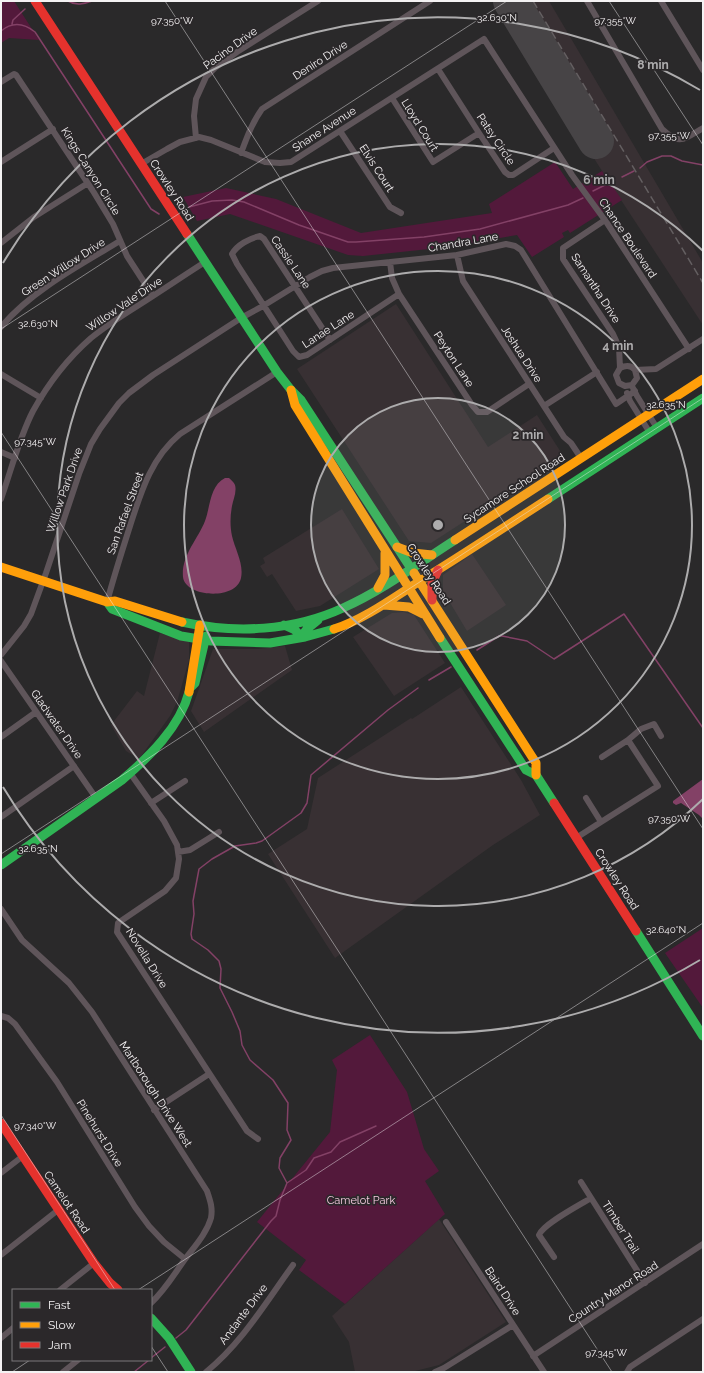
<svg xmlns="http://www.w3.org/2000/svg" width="704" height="1373" viewBox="0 0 704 1373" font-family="Raleway,sans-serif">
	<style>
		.built { fill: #383033 }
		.green { fill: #53193b }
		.water { fill: #834166 }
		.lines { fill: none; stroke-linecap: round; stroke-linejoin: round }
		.stream { stroke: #834166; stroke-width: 1.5 }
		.runway { stroke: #474446; stroke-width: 36 }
		.street { stroke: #5f555a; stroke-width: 6 }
		.fast { stroke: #30b455; stroke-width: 9 }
		.slow { stroke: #ff9f0a; stroke-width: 9 }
		.jam { stroke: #e5322d; stroke-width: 9 }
		.rail { stroke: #645f61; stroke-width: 1.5; stroke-dasharray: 8 4; stroke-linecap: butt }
		.ticks { fill: none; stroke: #f4f2f3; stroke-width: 1; stroke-opacity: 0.45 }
		.ring { fill: none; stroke: #adacad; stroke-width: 2 }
		.labels { text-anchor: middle; stroke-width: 3.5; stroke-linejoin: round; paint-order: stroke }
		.street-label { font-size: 11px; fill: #f4f2f3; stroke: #2b282a }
		.park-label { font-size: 11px; fill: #f6cae0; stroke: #2b282a }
		.ticks-label { font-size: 10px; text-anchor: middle; fill: #f4f2f3; stroke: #2b282a; stroke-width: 3.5; stroke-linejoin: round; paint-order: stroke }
		.centre { fill: #adacad; stroke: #2b282a; stroke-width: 2 }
		.ring-label { font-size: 12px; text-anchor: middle; font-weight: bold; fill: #adacad; stroke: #2b282a; stroke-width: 3.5; stroke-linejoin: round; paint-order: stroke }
	</style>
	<rect width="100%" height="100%" fill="#2a292a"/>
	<!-- built -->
	<path class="built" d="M495 1H549L703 263V325L602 171Z
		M396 304 488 447 537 415 564 457 431 543 409 541 297 369Z
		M342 509 379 569 320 606 296 611 272 574 267 577 260 566 265 563 263 558Z
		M472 554 506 605 467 631 443 591V575Z
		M403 612 414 615 445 663 394 696 353 637 392 613Z
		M160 633 189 642V660L177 702 170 716 139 759 126 751 111 725 137 691 144 696Z
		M285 646 292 670 204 732 191 711 213 649H258Z
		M461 687 521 780 540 815 493 845 335 958 268 854 307 829 318 778 411 718 412 719Z
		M439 1219 506 1322 439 1365 415 1371 355 1372 349 1342 332 1316Z"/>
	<!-- green -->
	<path class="green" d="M1 1H14L39 40 9 38 1 43Z
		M555 162 573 189 602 171 622 200 570 233 568 230 562 233 564 237 532 257 517 235 448 247 363 256 348 255 230 214 197 221 183 197 226 188 276 199 361 233 492 213 489 204Z
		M703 928V1008L665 953Z
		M370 1035 407 1092 424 1149 439 1171 425 1181 445 1214 345 1304 299 1270 306 1260 257 1222 330 1132 337 1070 332 1060Z"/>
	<!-- water -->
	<path class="water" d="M225 478H229C231 480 234 482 235 485 237 492 233 500 232 506 230 517 230 526 232 536 235 549 244 564 241 578 236 601 185 597 183 577 181 556 198 539 205 521 210 508 210 485 225 478Z
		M703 779V819L699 815 681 803 676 805 673 803V801Z"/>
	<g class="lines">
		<!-- stream -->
		<path class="stream" d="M68 1C76 6 84 4 92 1
			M12 24 13 20 25 9
			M1 31C13 21 25 24 35 32L151 209 159 214
			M640 168 647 162 662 156H671L682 161 703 165
			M622 177 634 171
			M593 191 615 180
			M189 207 212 201 232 200 244 202 299 225 348 242H356L424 237 480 229 568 205 583 198
			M477 650 499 636H502L527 641 554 659 624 614 703 728
			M429 680 451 667
			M287 1183 306 1170 314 1158 331 1152 340 1142 376 1126
			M176 1338 186 1330 271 1221 276 1216 280 1200 287 1183 279 1168 280 1158 291 1140 287 1130 288 1103 273 1080 250 1060 242 1045 240 1031 232 1012 220 988 221 969 219 961 208 950 192 939 191 934 194 914 193 901 199 869 212 859 235 846 256 843 262 841 301 813 307 803 311 775 388 710 418 688
			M151 1358 165 1347
			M134 1372 149 1360"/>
		<!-- runway -->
		<path class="runway" d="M511 1 596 141"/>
		<!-- street -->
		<path class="street" d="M587 1 662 129C680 146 684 139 703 128
			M661 1 703 70
			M438 69 479 133 505 172 509 175H513L554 148
			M1 82 14 74 16 75 93 191 113 224 127 256 153 296
			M392 98 433 162 479 133
			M340 131 390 207 401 213
			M196 138 194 116 196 99 206 77 216 67 237 52 318 1
			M241 153C247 137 252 123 262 109L430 1
			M1 162 53 129
			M141 164 167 149 180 142 199 137 211 140 265 162 280 163 291 162 484 39 572 175 607 223 689 349
			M605 220 563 248V259L613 334 619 347 620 368 616 375 619 383 625 386 632 385 637 378 635 370
			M1 243 34 217 88 183
			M457 255 463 281 564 437 571 443 581 458
			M390 262 392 278 399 294 472 405 478 412H487L529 384
			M1 327C31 291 80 265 120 241
			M330 340 264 239 260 236C250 238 237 245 232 254L237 264 293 351 299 357 307 355 399 294
			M620 368C626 365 631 365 635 370L656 369 703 339
			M1 374 41 398
			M633 388 637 396 657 428
			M627 393 630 401 650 433
			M544 406 597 372
			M1 452 15 458
			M1 499C11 471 19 438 33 411 48 384 68 358 91 338 106 326 123 315 139 305 161 291 183 276 205 262
			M107 602C114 576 122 551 130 526 141 492 151 458 180 434L277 372
			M1 655 24 626 31 614 46 573 79 474 91 444 100 429 119 403 129 393 153 375 241 318 263 306 310 277 322 271 333 268 457 255 506 244 515 246 521 250 616 404 635 391
			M1 661 96 798
			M1 737 36 712
			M602 757 628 740
			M130 773 164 821 177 845 179 859 176 878 165 891 118 923 117 932 247 1131 258 1139
			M586 798 601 822 658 786 628 740 641 729 654 724 661 736
			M151 803 185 781
			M1 817 74 766
			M576 838 601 822
			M178 852 190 850 219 832
			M1 909 22 940 69 983 92 1012 207 1191C210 1200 213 1208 211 1218 206 1235 193 1248 183 1262 173 1276 164 1291 151 1303
			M1 1016 8 1018 15 1024 57 1082 135 1207 149 1226 164 1242 185 1259
			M154 1110 209 1074
			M1 1173 23 1156
			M581 1182 645 1283
			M446 1222 544 1372
			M1 1255 58 1210
			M554 1257 539 1235C543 1224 580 1205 591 1198
			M60 1290 94 1263
			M1 1338 13 1328
			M533 1356 703 1244
			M63 1372 78 1360
			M206 1372C242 1343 266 1302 293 1265
			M435 1372 444 1368 513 1325
			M627 1372 630 1367 703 1319"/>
		<!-- fast -->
		<path class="fast" d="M187 234 277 372 291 390 301 400 414 573
			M548 499 703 398
			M107 602 112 609 181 636 211 641 270 643 305 637 334 629
			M182 622C236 634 293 631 343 608 383 590 419 563 455 540
			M284 625 295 630 301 637 307 629 318 620
			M440 638 526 770 536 775 554 803
			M190 688 195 683 206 636
			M1 865 122 780C149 757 180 727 189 692
			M636 931 703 1036
			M151 1318 169 1338 191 1372"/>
		<!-- slow -->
		<path class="slow" d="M291 390 295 405 440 638
			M455 540 703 379
			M397 547 413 553 432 555
			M1 567 107 602 115 601 182 622
			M414 573 536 763V775
			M378 588 385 575V553
			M384 605 409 607 423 614
			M334 629C360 621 389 601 412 586 458 558 503 528 548 499
			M189 692 200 625"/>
		<!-- jam -->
		<path class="jam" d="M35 1 187 234
			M432 600V583L438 570
			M554 803 636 931
			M1 1123 94 1263 110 1283 118 1290"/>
		<!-- rail -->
		<path class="rail" d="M533 1 703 283"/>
	</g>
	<!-- ticks -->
	<path class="ticks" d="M165 1 703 829M609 1 703 145M1 329 507 1M1 432 612 1372M1 854 703 398M1 1115 115 1290M138 1290 703 923M151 1346 168 1372M12 1372 30 1360"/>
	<!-- distance rings -->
	<circle cx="438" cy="525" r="127" fill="#adacad" fill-opacity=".12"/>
	<g class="ring">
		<circle cx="438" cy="525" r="127"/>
		<circle cx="438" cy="525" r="254"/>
		<path d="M703 799A381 381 0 1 1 703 251"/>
		<path d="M700 960A508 508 0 0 1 3 787M3 263A508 508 0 0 1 700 90"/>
	</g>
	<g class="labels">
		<!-- street labels -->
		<g class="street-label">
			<text transform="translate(230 48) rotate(-36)" y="4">Pacino Drive</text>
			<text transform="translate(320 60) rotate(-33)" y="4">Deniro Drive</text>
			<text transform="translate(420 125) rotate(58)" y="4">Lloyd Court</text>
			<text transform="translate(324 129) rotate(-33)" y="4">Shane Avenue</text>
			<text transform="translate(496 139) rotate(56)" y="4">Patsy Circle</text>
			<text transform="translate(377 168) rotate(57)" y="4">Elvis Court</text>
			<text transform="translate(91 171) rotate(58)" y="4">Kings Canyon Circle</text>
			<text transform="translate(172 190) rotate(57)" y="4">Crowley Road</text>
			<text transform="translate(628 238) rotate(56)" y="4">Chance Boulevard</text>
			<text transform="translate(463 242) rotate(-10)" y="4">Chandra Lane</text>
			<text transform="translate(291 262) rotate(56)" y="4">Cassie Lane</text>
			<text transform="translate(63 267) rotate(-33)" y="4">Green Willow Drive</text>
			<text transform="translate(596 288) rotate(57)" y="4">Samantha Drive</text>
			<text transform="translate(124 304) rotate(-34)" y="4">Willow Vale Drive</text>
			<text transform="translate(328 329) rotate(-33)" y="4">Lanae Lane</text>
			<text transform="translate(522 354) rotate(57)" y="4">Joshua Drive</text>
			<text transform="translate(454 359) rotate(57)" y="4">Peyton Lane</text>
			<text transform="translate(514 488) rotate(-33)" y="4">Sycamore School Road</text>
			<text transform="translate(64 490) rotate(-71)" y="4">Willow Park Drive</text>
			<text transform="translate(125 513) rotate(-70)" y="4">San Rafael Street</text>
			<text transform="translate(429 574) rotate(57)" y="4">Crowley Road</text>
			<text transform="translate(57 724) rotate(55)" y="4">Gladwater Drive</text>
			<text transform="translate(617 879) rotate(57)" y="4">Crowley Road</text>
			<text transform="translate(147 958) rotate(58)" y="4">Novella Drive</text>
			<text transform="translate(156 1094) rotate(57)" y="4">Marlborough Drive West</text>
			<text transform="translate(100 1133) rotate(58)" y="4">Pinehurst Drive</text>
			<text transform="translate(67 1202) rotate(56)" y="4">Camelot Road</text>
			<text transform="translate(621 1227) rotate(58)" y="4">Timber Trail</text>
			<text transform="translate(503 1291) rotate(57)" y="4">Baird Drive</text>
			<text transform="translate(613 1292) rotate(-33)" y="4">Country Manor Road</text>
			<text transform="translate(243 1314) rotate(-53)" y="4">Andante Drive</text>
		</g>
		<!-- park labels -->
		<g class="park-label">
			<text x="361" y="1204">Camelot Park</text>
		</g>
	</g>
	<g class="ticks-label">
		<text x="497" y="21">32.630°N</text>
		<text x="172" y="24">97.350°W</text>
		<text x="615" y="24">97.355°W</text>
		<text x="669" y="139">97.355°W</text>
		<text x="38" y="327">32.630°N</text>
		<text x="666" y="408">32.635°N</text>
		<text x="35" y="445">97.345°W</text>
		<text x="669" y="822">97.350°W</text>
		<text x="38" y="852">32.635°N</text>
		<text x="666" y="933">32.640°N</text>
		<text x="35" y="1129">97.340°W</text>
		<text x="606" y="1356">97.345°W</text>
	</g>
	<circle cx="438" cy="525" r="6" class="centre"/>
	<g class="ring-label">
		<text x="653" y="69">8 min</text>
		<text x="599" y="184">6 min</text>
		<text x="618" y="350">4 min</text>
		<text x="528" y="439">2 min</text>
	</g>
	<!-- border -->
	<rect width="704" height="1373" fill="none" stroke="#f4f2f3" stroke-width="4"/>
	<!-- legend -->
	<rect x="12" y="1289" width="140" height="72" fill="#2b282a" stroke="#7b797a"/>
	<rect x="20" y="1302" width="20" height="6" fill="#30b455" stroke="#7b797a"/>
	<text x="48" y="1309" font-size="12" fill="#f4f2f3">Fast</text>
	<rect x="20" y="1322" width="20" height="6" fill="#ff9f0a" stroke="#7b797a"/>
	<text x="48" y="1329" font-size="12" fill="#f4f2f3">Slow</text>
	<rect x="20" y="1342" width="20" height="6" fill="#e5322d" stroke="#7b797a"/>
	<text x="48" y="1349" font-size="12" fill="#f4f2f3">Jam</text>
</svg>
